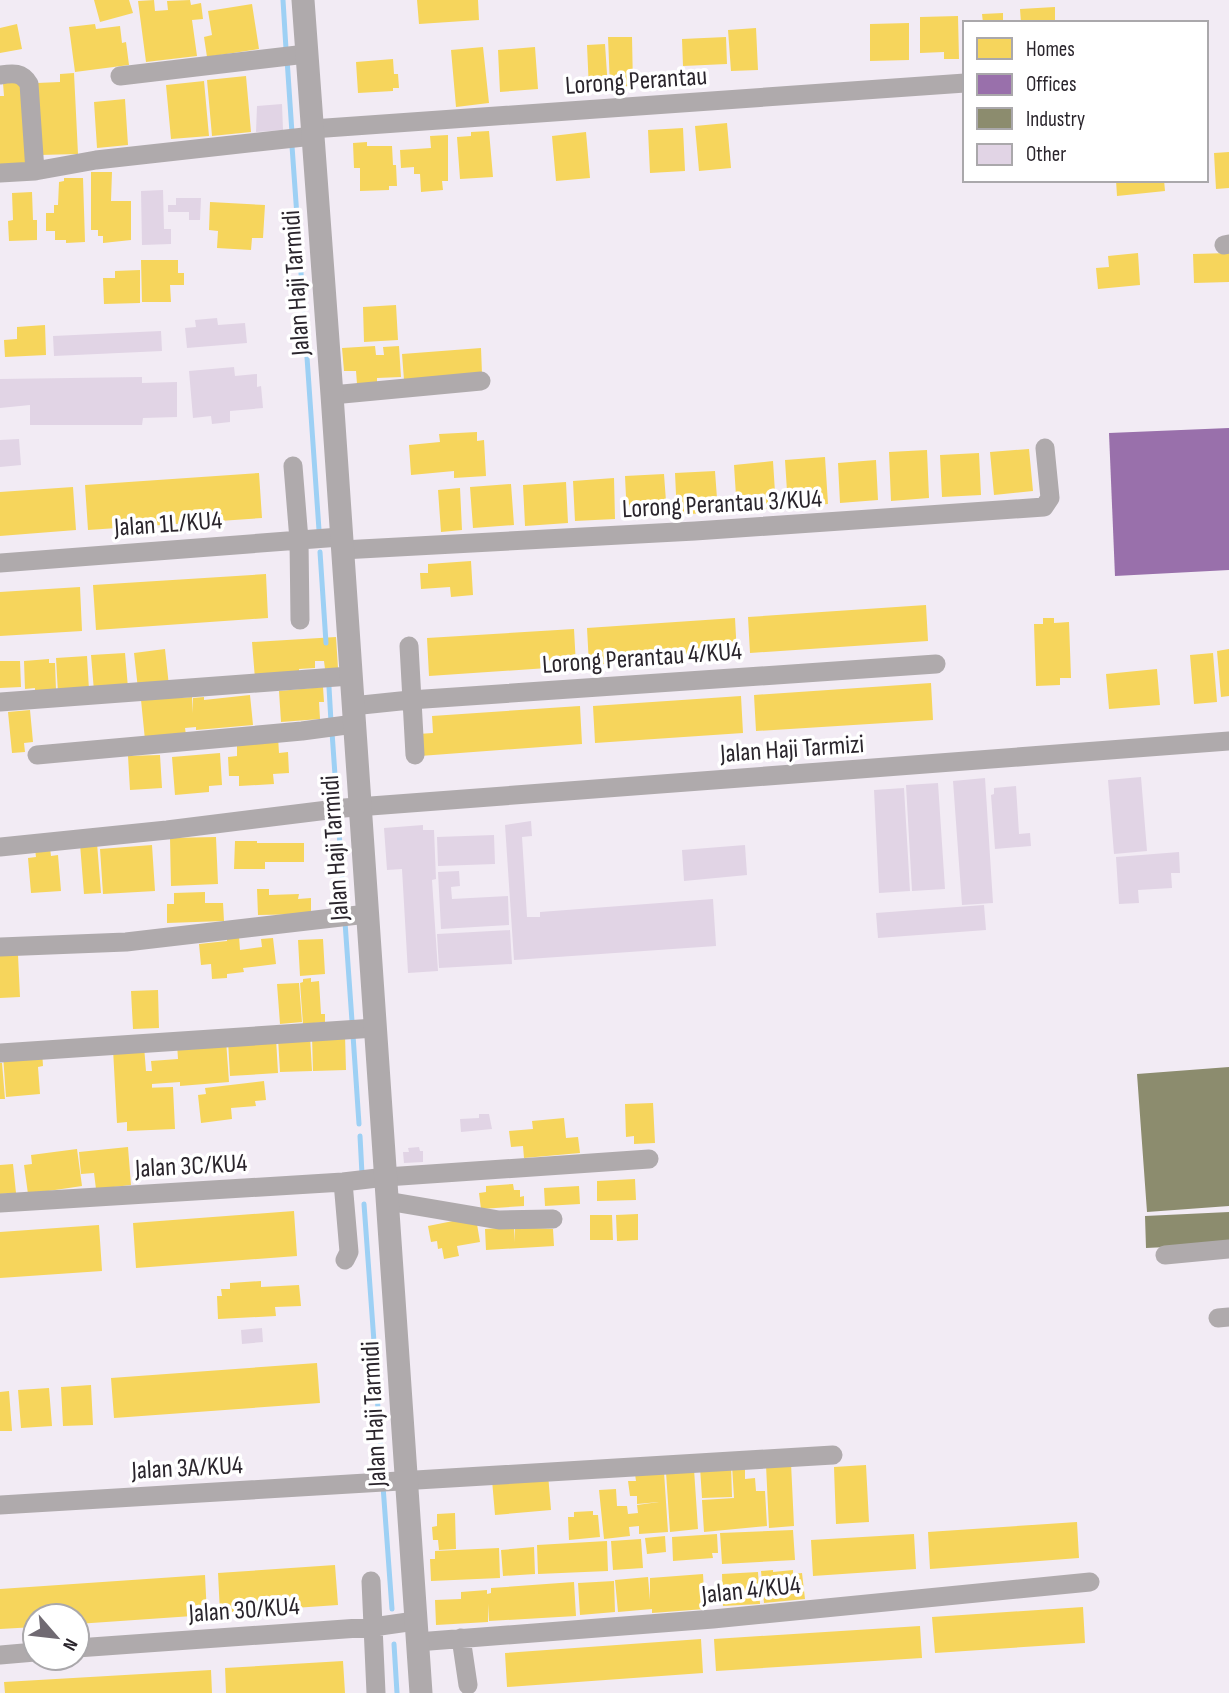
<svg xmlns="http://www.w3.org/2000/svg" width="1229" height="1693" viewBox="0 0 1229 1693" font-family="'Sofia Sans Condensed',sans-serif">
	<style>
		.homes { fill: #f6d55c }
		.offices { fill: #9970ab }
		.industry { fill: #8c8c6e }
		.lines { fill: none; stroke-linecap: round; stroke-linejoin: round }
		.stream { stroke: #9dd0f4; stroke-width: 5 }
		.building { fill: #e1d4e5 }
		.minor { stroke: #afaaac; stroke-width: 19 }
		.tertiary { stroke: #afaaac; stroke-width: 23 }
		.labels { text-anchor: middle; stroke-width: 7; stroke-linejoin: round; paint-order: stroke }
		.street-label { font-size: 26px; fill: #2a252c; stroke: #fff }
	</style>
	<rect width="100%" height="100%" fill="#f2ebf4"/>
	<!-- homes -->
	<path class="homes" d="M94 0H129L133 13 100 22Z
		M154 0 155 11 168 10 167 1 190 0 191 5 201 3 203 19 192 20 197 56 146 62 138 1Z
		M417 0H478L479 20 419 24Z
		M252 4 259 49 207 57 204 37 212 35 208 11Z
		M1055 7V23H1021L1020 9Z
		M1003 13V23H983L982 14Z
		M958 16 959 59H944V52L920 53V17Z
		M909 23V60L870 61V24Z
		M17 24 22 49 0 53V28Z
		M95 24 96 29 120 26 122 43 126 42 129 65 75 72 69 27Z
		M756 28 758 70 731 71 728 30Z
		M608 37H632L633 86 610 87Z
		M726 37 727 64 683 66 682 39Z
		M605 44 608 89 589 90 587 45Z
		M483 47 489 103 456 107 451 50Z
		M535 47 538 89 500 92 498 50Z
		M393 59 394 74H398L399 88H393V91L358 93 356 62Z
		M74 73 78 154 40 155 37 83 60 82V74Z
		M246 76 251 132 212 136 207 80Z
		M204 81 209 136 171 139 166 85Z
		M3 83H25L28 163 0 165V96H4Z
		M125 99 128 145 97 148 94 102Z
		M727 123 731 168 699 171 695 126Z
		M683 128 685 171 650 173 648 130Z
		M489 131 493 177 460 179 457 137 471 136V132Z
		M586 132 590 178 556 181 552 136Z
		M448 135V181H442L443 190 421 192 420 174H414V167L401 168 400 150 431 148 430 136Z
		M367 142V146H392L393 165H396L397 186H389V190L360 191V168H354L353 143Z
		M1229 152V188L1216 189 1214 153Z
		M91 172H112L111 201H131V240L103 243V236H98V230H91Z
		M64 178H83L85 242 66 243V240H55V231H46V213H54V205H58L59 182 64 181Z
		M1116 180H1164L1165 191 1117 196Z
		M32 192 33 220H37V240L9 241 8 221 13 220 12 193Z
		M210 202 265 205 263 238H252L251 250 217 248 218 231 209 230Z
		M1138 253 1140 285 1098 289 1096 268 1109 267 1108 256Z
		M1229 253V282L1194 283 1193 254Z
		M141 260H178V273H184V285H170L171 302H142Z
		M140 270V303L104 304 103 278H115V271Z
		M396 305 398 340 364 342 363 307Z
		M45 325 46 355 5 357 4 340 17 339V327Z
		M375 346 376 355H384L383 347 399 346 401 377 377 378V383L357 384 356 371H344L342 348Z
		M481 348 482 374 404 380 402 354Z
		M477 432V441L484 440 486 476 454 478V471L411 475 409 445 440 442 439 434Z
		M1029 449 1033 491 994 495 990 452Z
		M927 450 929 498 891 501 889 452Z
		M979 453 981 495 942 497 940 455Z
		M825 457 828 504 788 507 785 460Z
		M876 460 878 500 840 503 838 463Z
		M773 461 776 508 737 511 734 465Z
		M715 471 718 512 677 515 675 473Z
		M259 473 262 518 88 530 85 485Z
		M664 474 667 515 627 517 625 476Z
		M614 478 615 519 575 521 573 481Z
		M566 482 568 523 525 526 523 485Z
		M511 484 514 525 473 528 470 487Z
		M73 487 76 530 0 536V492Z
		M460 488 462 530 441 532 438 490Z
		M471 561 473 595 451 597 450 587 421 589 420 573H428V564Z
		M266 574 268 618 96 630 93 585Z
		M80 587 82 631 0 636V592Z
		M926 605 928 641 750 653 748 617Z
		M735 618 737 655 589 665 587 628Z
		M1043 618H1054V623L1069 622 1071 678H1060V685L1036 686 1034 624H1043Z
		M574 629 576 666 429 676 427 638Z
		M336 637 338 668 325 669 324 661H315V668L299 669V676L255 679 252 642Z
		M165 649 169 686 138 689 134 653Z
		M1229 649V696L1221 697 1217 651Z
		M125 653 128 688 94 691 91 655Z
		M1213 653 1217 702 1194 704 1190 655Z
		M87 656 89 690 58 693 56 658Z
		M49 659V663H55L56 690 35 691V688L25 689 24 661Z
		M0 661H20L21 687 0 688Z
		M1157 669 1160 705 1109 709 1106 674Z
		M931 683 933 720 756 731 754 695Z
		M323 687 324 702H319L320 719 281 722 279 691Z
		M250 695 253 725 196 730V727L185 728 186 735 145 740 141 700 181 696 182 698 192 697 193 713V698L204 697V700Z
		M741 696 743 733 595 743 593 706Z
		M580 706 582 744 420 756 418 734 433 733 432 716Z
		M30 710 33 742 24 743 25 752 12 753 8 712Z
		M278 737 279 753 288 752 289 773 273 774 274 784 239 786V776H229L228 757 237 756V744Z
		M220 753 222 785 209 786V792L175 795 172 757Z
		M160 755 162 788 130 790 128 756Z
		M216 837 218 884 171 886 170 838Z
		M235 841H257V843H304V862H265V869H234Z
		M97 843 101 893 84 894 80 844Z
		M152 845 155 891 103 894 100 849Z
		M50 848 51 856 58 855 61 891 31 893 28 858 36 857 35 849Z
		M257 889H269V895L299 894 298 899 311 898V914L258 915Z
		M205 892V903H223L224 921 167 923V904H174V893Z
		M239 936 240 950 262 947 261 939 273 938 276 964 243 968 244 972 227 974V978L212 979 211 964 201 965 199 944 227 941V938Z
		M323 939 325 974 300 976 298 940Z
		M18 955 20 997 0 998V956Z
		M311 978V982L319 981 321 1014H325V1022L303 1024 300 983 303 982V979Z
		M299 983 302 1022 280 1024 277 984Z
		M158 990 159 1028 133 1029 131 991Z
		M345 1035 346 1070 313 1071 312 1036Z
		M310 1036 312 1071 280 1072 278 1038Z
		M276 1038 278 1073 230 1076 228 1041Z
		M226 1040 229 1082 180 1086V1082L152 1084V1088H142L173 1087 175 1129 127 1131V1122L117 1123 113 1049 144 1046 146 1071H152L151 1061 178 1059 177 1044Z
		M42 1051 43 1066 38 1067 40 1094 6 1097 3 1055Z
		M0 1063H2L5 1099H0Z
		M264 1081 266 1100 255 1101 256 1106 231 1108 232 1119 201 1123 198 1095 206 1094 205 1088Z
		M653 1103 655 1143 634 1144V1136L626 1137 625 1104Z
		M564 1118 566 1138 578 1137 580 1153 524 1158 523 1146 511 1147 509 1131 533 1129 532 1121Z
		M128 1147 131 1185 96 1189 94 1173 81 1174 79 1152Z
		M77 1149 82 1186 28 1194 24 1165 32 1164 31 1155Z
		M13 1164 16 1193 0 1194V1165Z
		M635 1179 636 1200 597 1201V1181Z
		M513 1184 514 1190H520V1197L524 1196V1206L481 1209 479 1193 486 1192V1186Z
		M579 1186 580 1204 545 1206 544 1188Z
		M294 1211 297 1256 136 1268 133 1223Z
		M638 1214V1240L617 1241 616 1215Z
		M590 1215H612L613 1240H590Z
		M468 1218H476L480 1242 457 1246 459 1256 444 1259 442 1248 438 1249 437 1241 431 1242 428 1226Z
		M99 1225 102 1271 0 1278V1232Z
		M514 1227 515 1242V1227L553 1229 554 1246 486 1250 485 1229Z
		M261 1281V1287L299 1285 301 1306 275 1307 276 1316 218 1319 217 1296H222L221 1289H230V1283Z
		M317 1363 320 1403 114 1418 111 1378Z
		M91 1385 93 1425 63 1426 61 1387Z
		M49 1388 52 1426 21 1428 18 1390Z
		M9 1391 12 1431H0V1392Z
		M791 1463 794 1526 769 1528 766 1465Z
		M731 1465 732 1497 702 1498 700 1467Z
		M732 1465H745V1479L755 1478 756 1491H765L767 1526 704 1532 702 1500 734 1498Z
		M866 1465 869 1522 836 1524 834 1467Z
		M694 1469 698 1529 670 1532 666 1472Z
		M664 1472 668 1532 639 1534V1526L629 1527 630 1536 604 1539 599 1490 616 1489 617 1506H627L628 1514 638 1513 637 1505 659 1502 637 1504V1496H630L628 1481H636L635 1474Z
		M548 1474 551 1510 495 1515 492 1480Z
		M593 1511V1515H598L600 1537 569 1540 568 1517H574V1512Z
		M455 1513 456 1549 439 1550 438 1540H433L432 1527 437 1526V1514Z
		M1077 1522 1079 1558 930 1569 928 1532Z
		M793 1530 795 1560 722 1564 720 1533Z
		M717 1534 718 1553H712L713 1558 673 1561 672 1537Z
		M914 1534 916 1569 813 1576 811 1540Z
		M665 1536 666 1552 647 1554 645 1538Z
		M641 1539 643 1568 613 1570 611 1541Z
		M607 1541 608 1571 538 1574 537 1545Z
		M534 1547 535 1574 503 1576 501 1550Z
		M499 1548 500 1578 431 1581 430 1559H435V1551Z
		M335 1565 338 1605 220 1613 218 1573Z
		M773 1570V1572L793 1570V1574L802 1573 805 1599 764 1603 761 1571Z
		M758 1572 760 1604 723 1606 722 1574Z
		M703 1574 705 1609 652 1613V1609L618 1612 615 1580 648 1577 650 1600V1578Z
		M205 1575 207 1615 77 1624V1616H35V1627L0 1629V1589Z
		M614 1581 615 1612 580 1615 578 1583Z
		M574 1582 576 1616 489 1621 488 1604V1622L436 1625 435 1600 461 1599V1592L487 1590V1594L491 1593V1588Z
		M1083 1607 1085 1643 935 1653 932 1617Z
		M920 1626 922 1658 716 1671 714 1639Z
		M701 1639 703 1673 507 1687 505 1653Z
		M343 1661 345 1693H226L225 1668Z
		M211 1670 212 1693H5L4 1682Z"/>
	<!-- offices -->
	<path class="offices" d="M1229 428V570L1115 576 1109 433Z"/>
	<!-- industry -->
	<path class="industry" d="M1229 1067V1206L1147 1212 1137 1074Z
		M1229 1212V1244L1146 1248 1145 1216Z"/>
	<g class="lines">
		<!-- stream -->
		<path class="stream" d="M283 0 286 49
			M287 59 292 133
			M292 146 303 301
			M304 314 319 530
			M320 552 326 643
			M329 687 331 722
			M332 732 337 804
			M338 814 344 912
			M345 922 352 1021
			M353 1035 359 1124
			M360 1136 362 1174
			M364 1204 374 1342
			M375 1368 383 1476
			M383 1486 392 1609
			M394 1644 397 1693"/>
	</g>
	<!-- building -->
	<path class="building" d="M282 104 283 130 256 132 257 106Z
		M163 190 164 229H171V244L142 245 141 191Z
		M176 198H201L200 220H189V212H168V205H176Z
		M217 318 218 325 245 323 247 343 187 348 185 328 196 327 195 320Z
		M161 331 162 351 54 356 53 336Z
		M234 367 235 376 257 374V387L261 386 263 408 230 411V422L212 424 211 416 193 418 189 371Z
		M142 377V383L177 382V417L143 418 142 425H30V405L0 408V379Z
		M19 439 21 465 0 467V440Z
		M1141 777 1147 851 1114 854 1108 780Z
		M985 778 993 903 962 905 953 781Z
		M938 783 945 889 912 891 906 785Z
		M1016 786 1019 834 1030 833 1031 846 995 849 991 795 994 794V788Z
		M904 788 910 891 879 893 874 790Z
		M531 821 532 836 522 837 527 917H540V912L713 899 716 946 514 960 505 825Z
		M423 825V830H434L436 879 432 880 438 971 408 973 402 869 387 870 384 828Z
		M494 835 495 864 438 866 437 837Z
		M745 845 747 875 684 881 682 850Z
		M1179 852 1180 873H1171L1172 888 1138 890 1139 903 1119 904 1116 857Z
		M459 871 460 886 451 887 452 899 508 896 509 925 441 929 438 872Z
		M984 905 986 930 878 938 876 913Z
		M510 930 512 964 439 968 437 934Z
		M479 1114H489L492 1129 461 1132 460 1119 479 1118Z
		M419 1147 420 1151H423V1162L404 1163 403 1152H409L408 1148Z
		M262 1328 263 1342 242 1344 241 1330Z"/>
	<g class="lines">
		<!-- minor -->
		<path class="minor" d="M0 75C13 73 22 72 29 84L35 171
			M120 76 306 54
			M312 129 965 83
			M0 173 35 171 96 160 313 136
			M1224 245 1229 244
			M332 395 481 381
			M293 466 299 540 300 620
			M342 550 695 531 1044 507 1050 498 1045 448
			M0 563 340 537
			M409 646 415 755
			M0 702 350 676
			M352 706 410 700 936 664
			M37 755 302 731 354 724
			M0 847 167 830 344 808 1229 741
			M0 947 126 942 367 914
			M0 1053 375 1028
			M343 1182 349 1252 345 1260
			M387 1201 499 1220 553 1219
			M0 1203 343 1182 386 1177 649 1159
			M1165 1255 1229 1249
			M1218 1318 1229 1317
			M0 1505 833 1455
			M371 1581 376 1693
			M461 1638 468 1685
			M417 1642 713 1619 1090 1582
			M77 1648 373 1627 415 1621
			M0 1655 35 1652"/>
		<!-- tertiary -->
		<path class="tertiary" d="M303 0 332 395 421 1693"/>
	</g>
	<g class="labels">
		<!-- street labels -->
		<g class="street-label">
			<text transform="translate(636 80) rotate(-4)" y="9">Lorong Perantau</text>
			<text transform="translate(295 283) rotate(-94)" y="9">Jalan Haji Tarmidi</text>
			<text transform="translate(722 503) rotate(-3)" y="9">Lorong Perantau 3/KU4</text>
			<text transform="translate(168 523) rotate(-4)" y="9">Jalan 1L/KU4</text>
			<text transform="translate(642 657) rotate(-4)" y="9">Lorong Perantau 4/KU4</text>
			<text transform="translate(792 748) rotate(-4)" y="9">Jalan Haji Tarmizi</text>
			<text transform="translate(334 848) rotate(-94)" y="9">Jalan Haji Tarmidi</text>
			<text transform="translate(191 1165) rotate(-3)" y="9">Jalan 3C/KU4</text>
			<text transform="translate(373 1414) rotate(-93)" y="9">Jalan Haji Tarmidi</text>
			<text transform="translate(187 1467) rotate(-3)" y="9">Jalan 3A/KU4</text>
			<text transform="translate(751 1589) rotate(-6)" y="9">Jalan 4/KU4</text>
			<text transform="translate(244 1609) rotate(-4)" y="9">Jalan 30/KU4</text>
		</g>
	</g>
	<!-- legend -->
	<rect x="963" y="21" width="245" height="161" fill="#ffffff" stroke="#aaa8ab" stroke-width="2"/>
	<rect x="977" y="38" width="35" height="21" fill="#f6d55c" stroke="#aaa8ab" stroke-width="2"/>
	<text x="1026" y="56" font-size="21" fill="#2a252c">Homes</text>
	<rect x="977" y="74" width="35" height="21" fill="#9970ab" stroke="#aaa8ab" stroke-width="2"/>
	<text x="1026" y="91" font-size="21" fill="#2a252c">Offices</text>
	<rect x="977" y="108" width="35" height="21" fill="#8c8c6e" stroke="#aaa8ab" stroke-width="2"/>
	<text x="1026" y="126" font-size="21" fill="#2a252c">Industry</text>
	<rect x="977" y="144" width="35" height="21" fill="#e1d4e5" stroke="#aaa8ab" stroke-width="2"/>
	<text x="1026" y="161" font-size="21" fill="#2a252c">Other</text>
	<!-- north arrow -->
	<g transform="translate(56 1637) rotate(118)"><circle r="33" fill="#ffffff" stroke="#aaa8ab" stroke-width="2"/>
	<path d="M0-5L12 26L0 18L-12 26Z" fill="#706a72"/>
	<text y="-10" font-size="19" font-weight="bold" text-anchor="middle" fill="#2a252c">N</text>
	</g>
</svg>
